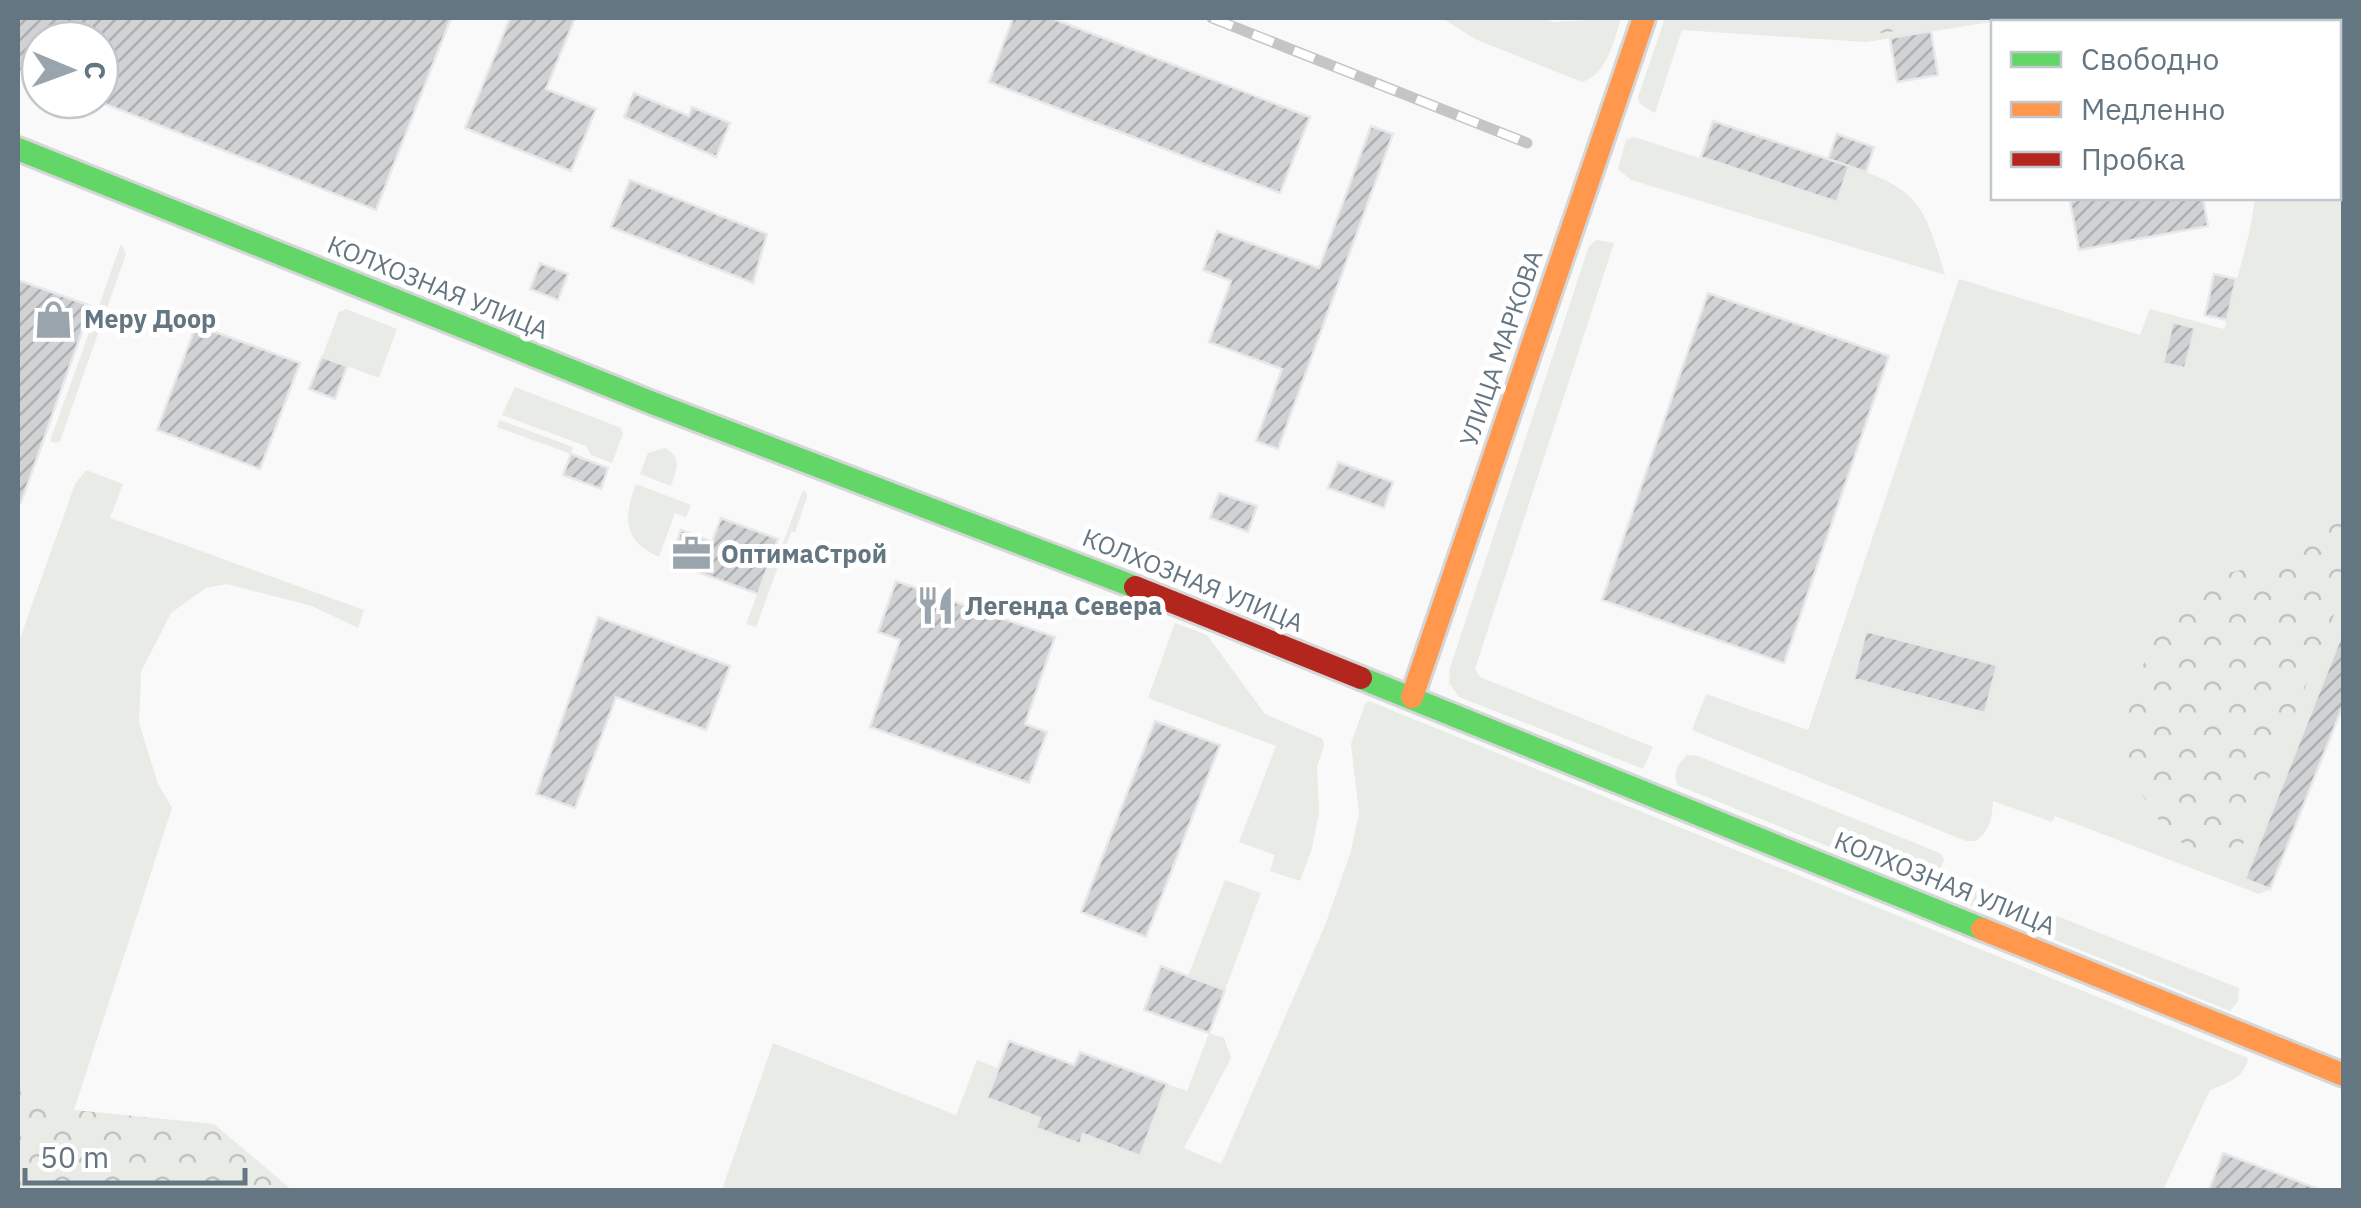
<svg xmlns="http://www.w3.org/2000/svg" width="2361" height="1208" viewBox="0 0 2361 1208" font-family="'IBM Plex Sans',sans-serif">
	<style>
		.green { fill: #e8ebe6 }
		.forest { fill: url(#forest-crowns) }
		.building { fill: url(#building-hatch); stroke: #e8e8e8; stroke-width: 2.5 }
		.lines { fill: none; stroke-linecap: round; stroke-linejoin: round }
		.fast-casing { stroke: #d5d6d7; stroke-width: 28 }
		.slow-casing { stroke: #d5d6d7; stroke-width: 28 }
		.jam-casing { stroke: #d5d6d7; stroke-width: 28 }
		.fast { stroke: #63d668; stroke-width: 22 }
		.slow { stroke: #ff974d; stroke-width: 22 }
		.jam { stroke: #b3261e; stroke-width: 22 }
		.rail-casing { stroke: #c3c5c6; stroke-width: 11 }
		.rail { stroke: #fff; stroke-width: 8; stroke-dasharray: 22; stroke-linecap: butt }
		.labels { text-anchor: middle; stroke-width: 10; stroke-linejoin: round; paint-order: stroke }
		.street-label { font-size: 25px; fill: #657683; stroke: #fff }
		.poi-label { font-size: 25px; font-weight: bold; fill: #657683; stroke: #fff; text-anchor: start }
	</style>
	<defs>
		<pattern id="forest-crowns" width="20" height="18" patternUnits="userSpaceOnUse" patternTransform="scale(2.5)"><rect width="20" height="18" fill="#e8ebe6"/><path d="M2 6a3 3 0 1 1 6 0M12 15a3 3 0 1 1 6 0" fill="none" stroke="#c0c3c0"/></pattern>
		<pattern id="building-hatch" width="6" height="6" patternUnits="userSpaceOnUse" patternTransform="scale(2.5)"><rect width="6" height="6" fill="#d0d2d3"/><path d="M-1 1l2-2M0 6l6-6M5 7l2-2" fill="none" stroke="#acafb1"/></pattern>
	</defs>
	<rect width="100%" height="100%" fill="#f9f9f9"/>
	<!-- green -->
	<path class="green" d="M1442 18H1541L1555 22 1621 18C1614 40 1607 75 1582 82L1475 39Z
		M1665 18H2016L1866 42 1682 30 1655 113 1640 104 1638 97Z
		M2174 18H2241L2242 22H2149Z
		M1634 137 1836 202 1849 166C1919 189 1925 206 1945 275L1631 180 1618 169 1626 140Z
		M2339 164H2343V630L2245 879 2270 889 2259 894 2055 816 2052 822 1993 801C1992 818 1991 829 1976 841H1966L1692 730 1706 694 1808 730 1959 279 2140 335 2150 309 2224 329 2250 230 2255 198H2338Z
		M1597 240 1614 243 1475 669 1480 677 1653 747 1643 769 1459 697 1449 683 1450 668 1589 246Z
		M121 244 126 254 60 441 55 443 50 441Z
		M346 309 397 329 379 378 322 357 339 312Z
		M515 387 621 428 623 434 612 463 591 455 586 446 502 415Z
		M500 420 573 447 571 454 497 427Z
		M665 448C683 457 676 471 671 486L640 474 648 453Z
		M86 470 123 484 110 518 364 610 358 628 312 606 227 584 206 588 171 613 141 672 139 723 158 784 172 808 74 1110 18 1083V644L75 484Z
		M636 484 691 505 686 517 675 513 659 557C623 541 623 518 636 484Z
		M803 490 807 493V497L795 532H791L756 627 746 624 769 563 775 564Z
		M1175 623 1207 635 1265 714 1323 739 1324 746 1317 767 1319 813 1312 848 1300 881 1270 871 1275 855 1239 842 1276 746 1148 698Z
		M1369 701 2248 1058C2245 1078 2227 1083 2210 1090L2163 1190H722L773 1043 956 1115 977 1060 998 1068 987 1099 1040 1118 1037 1128 1080 1143 1083 1134 1139 1155 1167 1084 1187 1091 1209 1033 1224 1038 1231 1058 1184 1148 1221 1164 1326 923 1351 851 1359 813 1351 744 1365 704Z
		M1687 755 1698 756 1940 853 1944 860 1934 885 1926 886 1677 785C1673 771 1677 765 1687 755Z
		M1225 880 1261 893 1225 990 1188 976Z
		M1981 886 2239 988 2238 1001 2230 1011 1962 902 1963 895Z"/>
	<!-- forest -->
	<path class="forest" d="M1843 18H1984L1868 35Z
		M2288 18H2343V104H2339L2338 22H2288Z
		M2332 512 2343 518V592L2239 854 2231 862 2203 855 2169 835 2138 789 2121 739 2137 678 2171 605 2210 577 2277 562 2306 549Z
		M18 1083 74 1110 214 1124 292 1190H18Z"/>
	<!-- building -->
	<path class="building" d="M18 18H451L376 210 100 102V40H40V79L18 70Z
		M510 18H575L546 89 596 109 571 171 465 128Z
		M1013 18H1051L1310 117 1280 193 989 82Z
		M1931 31 1938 75 1897 82 1890 38Z
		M634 93 689 116 692 107 730 123 716 157 624 117Z
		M1713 121 1849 166 1837 202 1701 157Z
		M1371 126 1393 134 1278 449 1256 441 1282 369 1209 342 1231 281 1203 270 1217 231 1319 268Z
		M1837 134 1874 147 1866 172 1828 159Z
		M630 180 767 234 753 283 611 227Z
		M2088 198H2203L2208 226 2079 250 2070 201Z
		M540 263 568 274 558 300 530 289Z
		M2214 274 2236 279 2227 320 2205 315Z
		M18 280 91 306 21 503H18Z
		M1708 293 1889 356 1784 663 1602 600Z
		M2173 322 2195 328 2185 368 2163 363Z
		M196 325 300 363 260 469 157 430Z
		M322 357 347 366 335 399 309 389Z
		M571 454 608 468 601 489 563 475Z
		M1338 462 1393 482 1384 508 1328 488Z
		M1219 493 1257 506 1248 532 1210 518Z
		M721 518 778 539 758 594 670 562 681 530 712 542Z
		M896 581 1055 637 1025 724 1047 732 1029 783 870 727 900 640 878 632Z
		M598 617 730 666 706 730 616 697 575 808 536 794Z
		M1866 631 1997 665 1985 713 1854 679Z
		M2342 634 2344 703 2270 889 2245 879Z
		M1155 721 1220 745 1146 937 1081 912Z
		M1161 966 1225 990 1209 1033 1144 1010Z
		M1009 1041 1074 1065 1080 1052 1167 1084 1140 1156 1083 1134 1080 1144 1036 1128 1040 1118 987 1098Z
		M2223 1153 2316 1188V1190H2209Z"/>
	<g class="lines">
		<defs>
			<path id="fast" d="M18 149 655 404 1135 587
				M1361 678 1982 929"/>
			<path id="slow" d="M1412 697 1644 18
				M1982 929 2344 1075"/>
			<path id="jam" d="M1135 587 1361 678"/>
		</defs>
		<!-- fast casing -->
		<use href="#fast" class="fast-casing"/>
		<!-- slow casing -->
		<use href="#slow" class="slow-casing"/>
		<!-- jam casing -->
		<use href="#jam" class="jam-casing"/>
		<!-- fast -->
		<use href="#fast" class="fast"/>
		<!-- slow -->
		<use href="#slow" class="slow"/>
		<!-- jam -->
		<use href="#jam" class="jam"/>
		<defs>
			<path id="rail" d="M1212 18 1527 143"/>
		</defs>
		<!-- rail casing -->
		<use href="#rail" class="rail-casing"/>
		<!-- rail -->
		<use href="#rail" class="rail"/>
	</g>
	<!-- icons -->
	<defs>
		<symbol id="shop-bare" viewBox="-9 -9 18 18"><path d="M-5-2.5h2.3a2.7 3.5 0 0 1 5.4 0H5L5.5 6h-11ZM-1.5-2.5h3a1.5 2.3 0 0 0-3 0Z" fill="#99a4ac" stroke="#fff" stroke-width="2.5" paint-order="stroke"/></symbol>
		<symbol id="office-bare" viewBox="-9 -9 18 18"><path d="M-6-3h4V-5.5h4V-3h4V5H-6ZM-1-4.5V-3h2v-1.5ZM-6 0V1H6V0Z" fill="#99a4ac" stroke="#fff" stroke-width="2.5" paint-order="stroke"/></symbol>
		<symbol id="restaurant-bare" viewBox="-9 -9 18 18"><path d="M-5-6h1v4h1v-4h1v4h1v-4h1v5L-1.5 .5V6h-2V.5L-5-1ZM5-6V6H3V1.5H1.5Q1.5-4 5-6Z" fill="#99a4ac" stroke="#fff" stroke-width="2.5" paint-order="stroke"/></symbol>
	</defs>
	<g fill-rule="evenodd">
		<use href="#shop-bare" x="26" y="292" width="55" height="55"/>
		<use href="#office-bare" x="664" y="526" width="55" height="55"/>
		<use href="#restaurant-bare" x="908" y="578" width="55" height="55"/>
	</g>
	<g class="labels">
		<!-- street labels -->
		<g class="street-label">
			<text transform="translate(438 287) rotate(22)" y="9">КОЛХОЗНАЯ УЛИЦА</text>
			<text transform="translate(1501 348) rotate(-71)" y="9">УЛИЦА МАРКОВА</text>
			<text transform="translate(1193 580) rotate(22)" y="9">КОЛХОЗНАЯ УЛИЦА</text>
			<text transform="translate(1945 883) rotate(22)" y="9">КОЛХОЗНАЯ УЛИЦА</text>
		</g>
		<!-- poi labels -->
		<g class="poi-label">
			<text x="84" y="328">Меру Доор</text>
			<text x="721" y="563">ОптимаСтрой</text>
			<text x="965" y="615">Легенда Севера</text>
		</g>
	</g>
	<!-- border -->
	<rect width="2361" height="1208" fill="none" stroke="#657683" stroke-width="40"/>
	<!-- legend -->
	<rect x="1991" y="20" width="350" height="180" fill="#ffffff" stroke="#c1c8cd" stroke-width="2.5"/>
	<rect x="2011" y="52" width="50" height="15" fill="#63d668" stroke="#c1c8cd" stroke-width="2.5"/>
	<text x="2081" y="70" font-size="30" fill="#657683">Свободно</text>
	<rect x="2011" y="102" width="50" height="15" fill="#ff974d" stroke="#c1c8cd" stroke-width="2.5"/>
	<text x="2081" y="120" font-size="30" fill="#657683">Медленно</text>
	<rect x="2011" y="152" width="50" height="15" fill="#b3261e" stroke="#c1c8cd" stroke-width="2.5"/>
	<text x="2081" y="170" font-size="30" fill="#657683">Пробка</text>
	<!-- north arrow -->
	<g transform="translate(70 70) rotate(91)"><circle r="48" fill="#ffffff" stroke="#c1c8cd" stroke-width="2.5"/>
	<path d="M0-8L18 38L0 25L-18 38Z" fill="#99a4ac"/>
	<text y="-15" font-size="28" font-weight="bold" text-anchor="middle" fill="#657683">С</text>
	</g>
	<!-- scale -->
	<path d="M25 1168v15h220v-15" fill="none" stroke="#657683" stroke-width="5"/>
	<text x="40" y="1168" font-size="30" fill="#657683" stroke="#ffffff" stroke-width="8" paint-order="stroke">50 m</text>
</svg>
